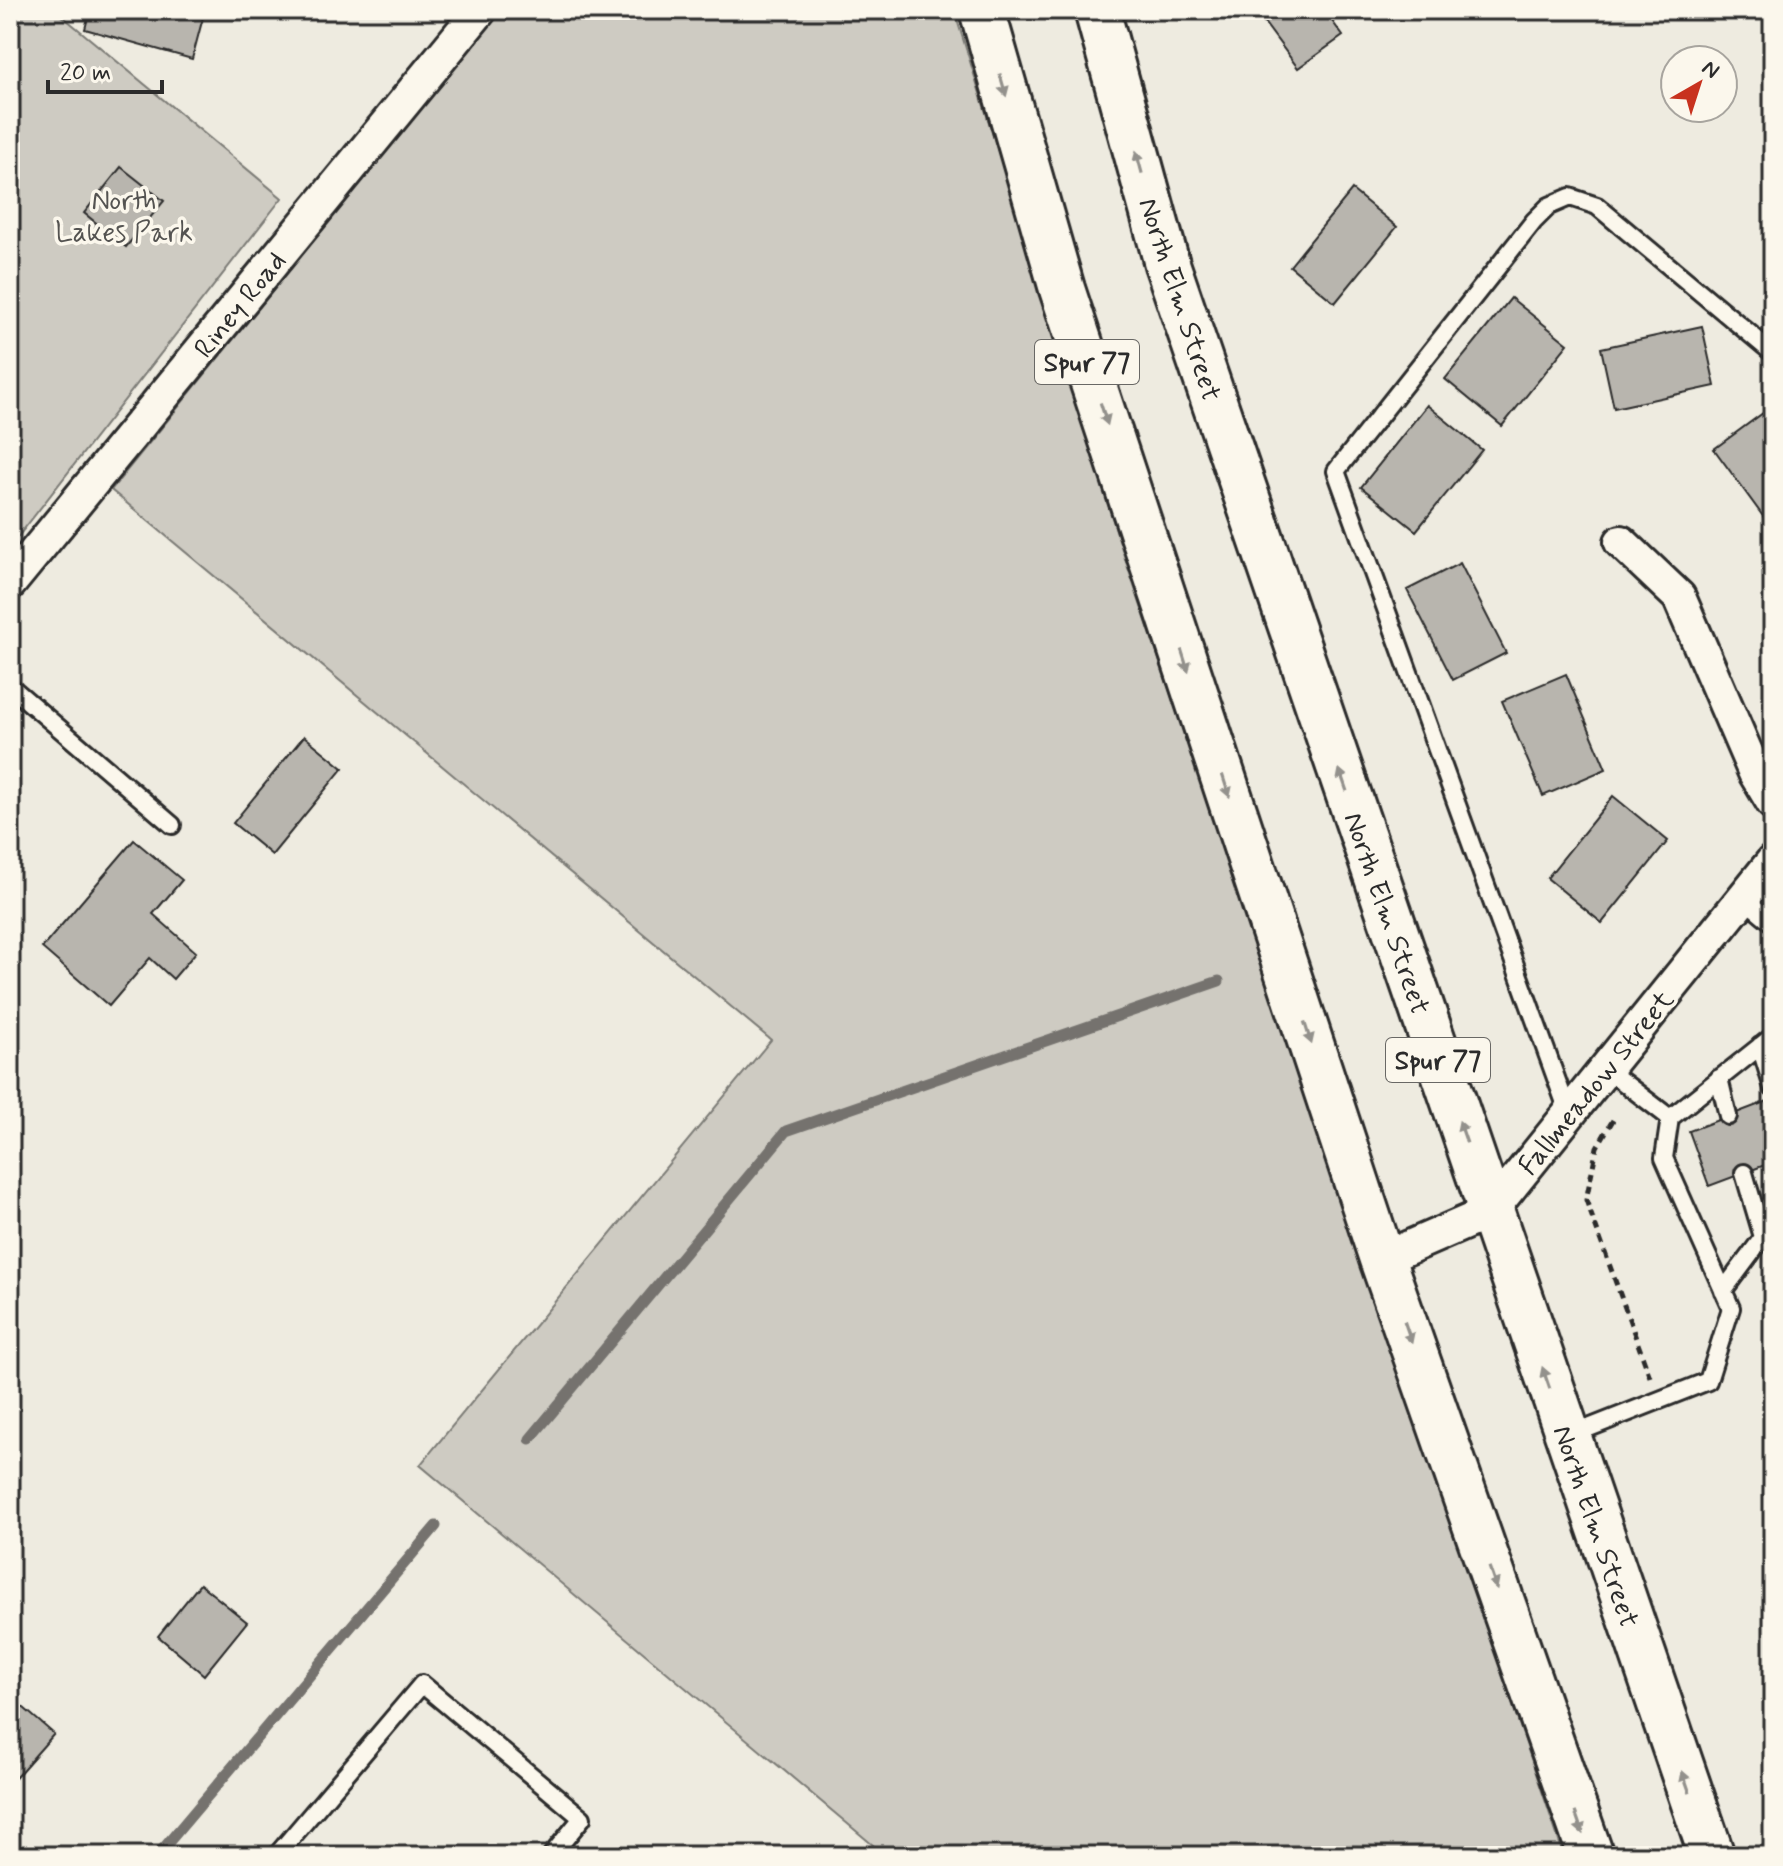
<svg xmlns="http://www.w3.org/2000/svg" width="1783" height="1866" viewBox="0 0 1783 1866" font-family="Mynerve,sans-serif">
	<style>
		.green { fill: #cecbc2; stroke: #7c7b76; stroke-width: 2 }
		.lines { fill: none; stroke-linecap: round; stroke-linejoin: round }
		.stream { stroke: #74726e; stroke-width: 11 }
		.building { fill: #b8b5ae; stroke: #2b2b2b; stroke-width: 2 }
		.lane-casing { stroke: #2b2b2b; stroke-width: 22 }
		.street-casing { stroke: #2b2b2b; stroke-width: 38 }
		.primary-casing { stroke: #2b2b2b; stroke-width: 50 }
		.path { stroke: #2b2b2b; stroke-width: 5; stroke-dasharray: 8 6; stroke-linecap: butt }
		.lane { stroke: #fbf7ec; stroke-width: 16 }
		.street { stroke: #fbf7ec; stroke-width: 32 }
		.primary { stroke: #fbf7ec; stroke-width: 44 }
		.oneway { fill: #93918c }
		.labels { text-anchor: middle; stroke-width: 7; stroke-linejoin: round; paint-order: stroke }
		.shield { fill: #fbf7ec; stroke: #696865; stroke-width: 2 }
		.shield-label { font-size: 26px; font-weight: bold; fill: #2b2b2b }
		.park-label { font-size: 28px; fill: #545351; stroke: #fbf7ec }
		.street-label { font-size: 28px; fill: #2b2b2b; stroke: #fbf7ec }
	</style>
	<rect width="100%" height="100%" fill="#eeebe0"/>
	<filter id="ink" filterUnits="userSpaceOnUse"><feTurbulence type="fractalNoise" baseFrequency=".0125" numOctaves="2"/><feDisplacementMap in="SourceGraphic" scale="16" xChannelSelector="R" yChannelSelector="G"/><feConvolveMatrix kernelMatrix="1 2 1 2 8 2 1 2 1" color-interpolation-filters="sRGB"/></filter>
	<g filter="url(#ink)">
		<!-- green -->
		<path class="green" d="M10 10H55L282 198 10 547Z
			M501 10H954L1126 562 1564 1856H886L420 1465 771 1040 111 490Z"/>
		<g class="lines">
			<!-- stream -->
			<path class="stream" d="M530 1439 786 1131 1219 981
				M157 1856 436 1526"/>
		</g>
		<!-- building -->
		<path class="building" d="M90 10H205L192 59 85 29Z
			M1255 10H1324L1343 36 1298 68Z
			M121 167 164 201 126 247 84 213Z
			M1352 190 1397 227 1335 303 1290 266Z
			M1511 298 1568 344 1502 426 1445 379Z
			M1702 326 1715 386 1614 408 1601 348Z
			M1427 405 1482 450 1416 531 1361 487Z
			M1763 413 1773 427V530L1714 449Z
			M1460 563 1506 653 1453 680 1407 590Z
			M1566 674 1606 769 1543 796 1502 701Z
			M304 736 343 768 272 855 233 823Z
			M1613 796 1668 841 1602 923 1547 878Z
			M134 840 182 880 153 914 196 952 173 979 150 958 109 1006 42 948Z
			M1773 1099V1162L1709 1186 1689 1131Z
			M200 1584 247 1622 204 1675 158 1636Z
			M17 1702 54 1734 10 1784V1709Z"/>
		<g class="lines">
			<defs>
				<path id="lane" d="M10 686 172 825
					M1743 898 1773 923
					M1760 1046 1773 1088
					M1606 1069 1670 1118
					M1719 1078 1728 1116
					M1569 1114 1336 471 1534 221 1549 206 1570 197 1597 206 1773 353
					M1744 1173 1763 1237
					M1723 1291 1773 1224
					M1571 1435 1708 1381 1731 1308 1664 1158 1670 1118 1773 1036
					M276 1856 422 1684 582 1818 551 1856"/>
				<path id="street" d="M1621 542 1679 597 1755 773 1773 803
					M10 583 480 10
					M1382 1259 1490 1212 1773 861"/>
				<path id="primary" d="M982 10 1062 289 1382 1259 1591 1856
					M1097 10 1167 264 1712 1856"/>
			</defs>
			<!-- lane casing -->
			<use href="#lane" class="lane-casing"/>
			<!-- street casing -->
			<use href="#street" class="street-casing"/>
			<!-- primary casing -->
			<use href="#primary" class="primary-casing"/>
			<!-- path -->
			<path class="path" d="M1613 1120 1597 1147 1586 1200 1650 1377"/>
			<!-- lane -->
			<use href="#lane" class="lane"/>
			<!-- street -->
			<use href="#street" class="street"/>
			<!-- primary -->
			<use href="#primary" class="primary"/>
		</g>
		<!-- one-way arrows -->
		<defs><path id="oneway-solid" d="M-6-.8H1V-3.2L6.5 0L1 3.2V.8H-6Z" transform="scale(2)"/></defs>
		<g class="oneway">
			<use href="#oneway-solid" transform="translate(1003 85) rotate(74)"/>
			<use href="#oneway-solid" transform="translate(1139 162) rotate(-105)"/>
			<use href="#oneway-solid" transform="translate(1104 414) rotate(72)"/>
			<use href="#oneway-solid" transform="translate(1185 661) rotate(72)"/>
			<use href="#oneway-solid" transform="translate(1343 780) rotate(-109)"/>
			<use href="#oneway-solid" transform="translate(1226 786) rotate(72)"/>
			<use href="#oneway-solid" transform="translate(1308 1033) rotate(72)"/>
			<use href="#oneway-solid" transform="translate(1463 1132) rotate(-109)"/>
			<use href="#oneway-solid" transform="translate(1408 1332) rotate(71)"/>
			<use href="#oneway-solid" transform="translate(1546 1378) rotate(-109)"/>
			<use href="#oneway-solid" transform="translate(1493 1578) rotate(71)"/>
			<use href="#oneway-solid" transform="translate(1686 1782) rotate(-109)"/>
			<use href="#oneway-solid" transform="translate(1579 1823) rotate(71)"/>
		</g>
	</g>
	<g class="labels">
		<!-- shield labels -->
		<g class="shield">
			<rect x="1035" y="340" width="104" height="44" rx="6"/>
			<rect x="1386" y="1038" width="104" height="44" rx="6"/>
		</g>
		<g class="shield-label">
			<text x="1087" y="371">Spur 77</text>
			<text x="1438" y="1069">Spur 77</text>
		</g>
		<!-- park labels -->
		<g class="park-label">
			<text x="124" y="209">North<tspan x="124" dy="32">Lakes Park</tspan></text>
		</g>
		<!-- street labels -->
		<g class="street-label">
			<text transform="translate(1181 299) rotate(72)" y="10">North Elm Street</text>
			<text transform="translate(239 304) rotate(-51)" y="10">Riney Road</text>
			<text transform="translate(1388 913) rotate(71)" y="10">North Elm Street</text>
			<text transform="translate(1595 1082) rotate(-51)" y="10">Fallmeadow Street</text>
			<text transform="translate(1597 1526) rotate(71)" y="10">North Elm Street</text>
		</g>
	</g>
	<!-- margin -->
	<rect width="1783" height="1866" fill="none" stroke="#fbf7ec" stroke-width="40"/>
	<rect x="20" y="20" width="1743" height="1826" fill="none" stroke="#2b2b2b" stroke-width="3" filter="url(#ink)"/>
	<!-- north arrow -->
	<g transform="translate(1699 84) rotate(39)"><circle r="38" fill="#fbf7ec" stroke="#a8a59f" stroke-width="2"/>
	<path d="M0-6L14 30L0 20L-14 30Z" fill="#c8321e"/>
	<text y="-12" font-size="22" font-weight="bold" text-anchor="middle" fill="#2b2b2b">N</text>
	</g>
	<!-- scale -->
	<path d="M48 80v12h114v-12" fill="none" stroke="#2b2b2b" stroke-width="4"/>
	<text x="60" y="80" font-size="24" fill="#2b2b2b" stroke="#fbf7ec" stroke-width="6" paint-order="stroke">20 m</text>
</svg>
